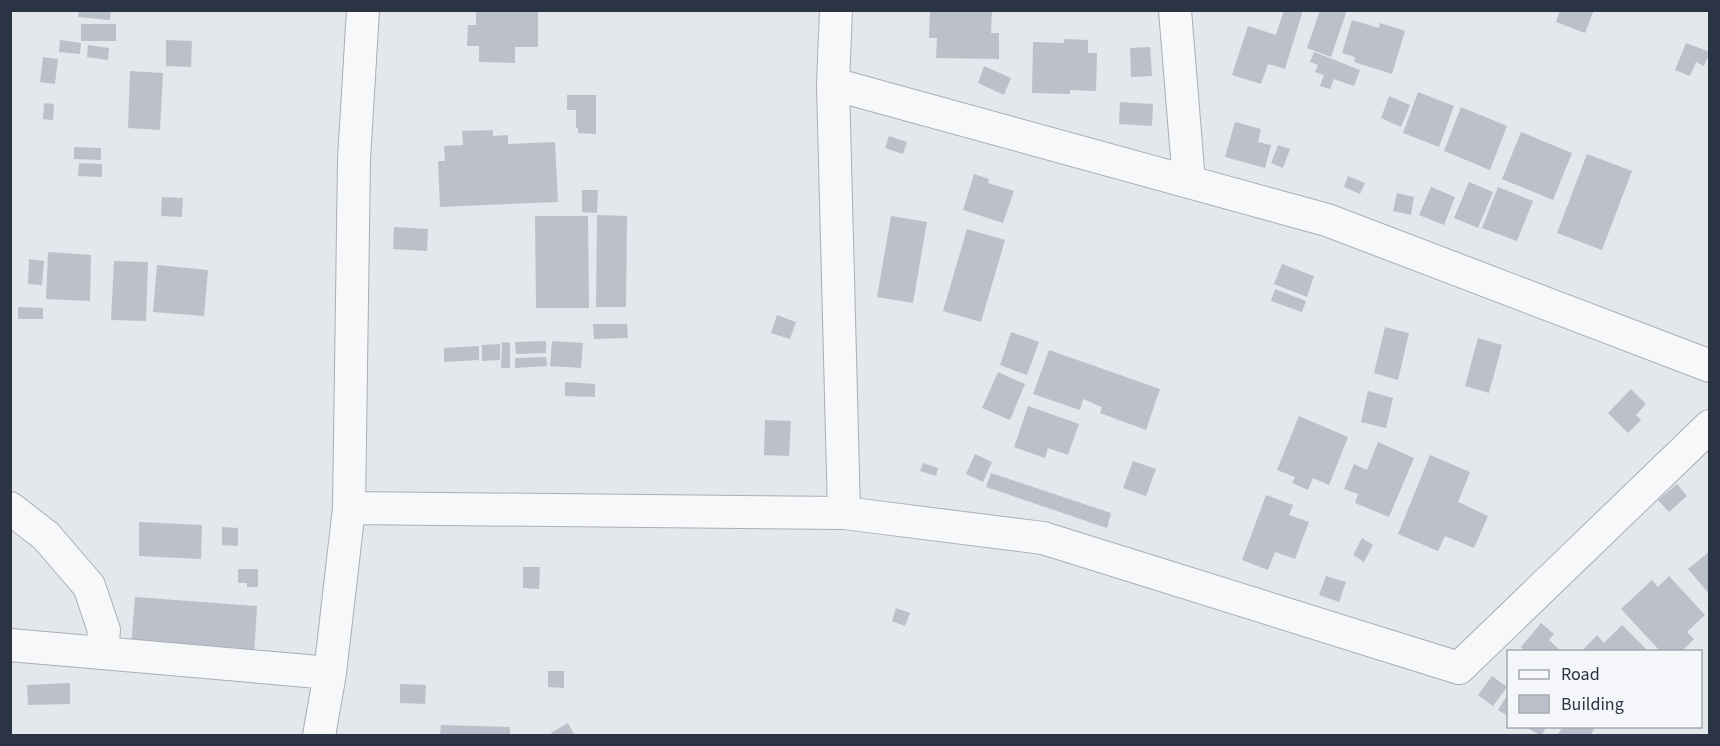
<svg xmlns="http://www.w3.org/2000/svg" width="1720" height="746" viewBox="0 0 1720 746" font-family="'Source Sans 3',sans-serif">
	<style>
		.building { fill: #bbc0ca }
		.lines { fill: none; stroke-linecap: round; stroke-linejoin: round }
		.minor-casing { stroke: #a9aeb7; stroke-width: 34 }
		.minor { stroke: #f7f8fa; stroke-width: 32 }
	</style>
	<rect width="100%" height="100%" fill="#e4e7ec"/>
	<!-- building -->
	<path class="building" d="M79 10H111L110 20 78 17Z
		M476 10H538V47H515V63L479 62V46H467L468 25H476Z
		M930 10H992L991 33H999V59L936 58 937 38H929Z
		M1284 10H1303L1285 69 1268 64 1261 84 1232 75 1248 26 1276 35Z
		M1320 10H1347L1331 57 1307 48Z
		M1560 10H1594L1585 33 1556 22Z
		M1352 20 1379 28 1380 23 1405 31 1392 74 1354 62 1355 57 1342 53Z
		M81 24H116V41H81Z
		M1064 39 1088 40V53H1097L1096 91 1070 90V94L1032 93 1033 42 1064 43Z
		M60 40 81 43 80 54 59 52Z
		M166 40 192 41 191 67 166 66Z
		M1686 43 1710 52 1704 66 1696 62 1690 76 1675 70Z
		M88 45 109 48 108 60 87 57Z
		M1150 47 1152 76 1131 77 1130 48Z
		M1314 52 1360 70 1354 86 1334 79 1330 89 1320 86 1324 75 1315 72 1318 65 1310 62Z
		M43 57 58 59 55 84 40 82Z
		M984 66 1011 78 1004 95 978 83Z
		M130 71 163 73 160 130 128 128Z
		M1418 92 1454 106 1439 147 1403 133Z
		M567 95H596V134L578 133V128H576V110H567Z
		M1389 96 1410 105 1401 127 1381 118Z
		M1120 102 1153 104 1152 126 1119 124Z
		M44 103 54 104 53 120 43 119Z
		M1461 107 1507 126 1490 170 1444 151Z
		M1235 122 1261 129 1258 142 1271 145 1265 168 1225 157Z
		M493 130V136L508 135V144L555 142 558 202 440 207 438 161H445L444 146 463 145 462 131Z
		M1521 132 1572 153 1553 200 1502 179Z
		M889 136 907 142 903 154 885 148Z
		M1278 145 1290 149 1283 168 1271 163Z
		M74 147 101 148V160L74 159Z
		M1587 154 1632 171 1602 250 1557 233Z
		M79 163 102 164V177L78 176Z
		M974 174 989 179 988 183 1014 191 1003 223 963 210Z
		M1348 176 1365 183 1360 194 1344 187Z
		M1469 182 1493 192 1478 228 1454 218Z
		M1431 187 1455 197 1444 225 1419 215Z
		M1498 187 1533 201 1517 241 1482 228Z
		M582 190H598L597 213 582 212Z
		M1397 193 1414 197 1411 215 1393 211Z
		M162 197 183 198 182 217 161 216Z
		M597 215 627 216 626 307H596Z
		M535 216H588L589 308H536Z
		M891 216 927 222 913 303 877 297Z
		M394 227 428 229 427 251 393 249Z
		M967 229 1005 240 981 322 943 311Z
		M48 252 91 255 90 301 46 299Z
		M29 259 44 261 42 285 28 284Z
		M114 261 148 262 146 321 111 320Z
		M1282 264 1314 276 1307 297 1274 284Z
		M157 265 208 270 204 316 153 312Z
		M1275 289 1306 301 1302 312 1271 301Z
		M18 307 43 308V319H18Z
		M777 315 796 322 790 339 771 333Z
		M593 324H627L628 338 594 339Z
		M1385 327 1409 333 1398 380 1374 373Z
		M1011 332 1039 342 1027 375 1000 365Z
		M1478 338 1502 345 1489 393 1465 386Z
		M546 341V353L516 354 515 342Z
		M552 341 583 343 581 368 550 366Z
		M502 342 510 343V368H501Z
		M500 344V360L482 361V345Z
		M479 346V360L444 362V348Z
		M1049 350 1160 389 1146 430 1100 413 1102 407 1083 399 1080 410 1033 394Z
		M546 357 547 366 515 368V358Z
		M998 372 1025 384 1010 420 982 408Z
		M565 382 595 384V397L565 396Z
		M1631 389 1646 404 1636 415 1641 420 1628 433 1608 413Z
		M1368 391 1393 398 1386 428 1361 422Z
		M1028 406 1079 424 1068 455 1048 448 1045 458 1014 447Z
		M1299 416 1348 437 1329 485 1313 478 1308 490 1292 483 1295 477 1277 470Z
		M765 420 791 421 789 456 764 455Z
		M1378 442 1414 458 1389 517 1355 503 1358 494 1344 489 1354 464 1367 470Z
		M975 454 992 462 983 482 966 474Z
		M1430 455 1470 472 1458 502 1488 516 1474 548 1445 536 1438 551 1398 534Z
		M1133 461 1156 469 1146 496 1123 488Z
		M923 463 938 468 936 476 920 471Z
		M991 473 1111 513 1107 528 986 487Z
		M1677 484 1687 496 1669 512 1658 500Z
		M1266 495 1293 505 1289 515 1309 522 1295 559 1275 552 1268 570 1242 560Z
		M139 522 202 525 201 559 139 556Z
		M222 527 238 528V546L222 545Z
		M1362 538 1373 545 1364 562 1353 555Z
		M1710 551V595L1688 569Z
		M523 567H540L539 589 523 588Z
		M238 569H258V587H247V583H238Z
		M1326 576 1346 582 1339 602 1319 595Z
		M1669 576 1705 615 1687 632 1694 639 1681 652H1661L1621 609 1652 580 1658 587Z
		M135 597 257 606 254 657 131 647Z
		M896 608 910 613 905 626 892 621Z
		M1541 623 1554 634 1549 640 1562 652H1526L1521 647Z
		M1622 625 1649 652H1581L1597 635 1604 643Z
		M548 671H564V688L548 687Z
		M1492 676 1507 687 1493 706 1478 695Z
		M70 683V704L28 705 27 685Z
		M400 684 426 685 425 704 400 703Z
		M1508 694V716L1498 710Z
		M568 723 575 736H552L551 733Z
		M441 725 510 727V736H440Z
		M1524 726H1547L1541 736Z
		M1563 726H1596L1590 736H1557Z"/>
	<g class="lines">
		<defs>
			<path id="minor" d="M836 10 833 84 844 513
				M1175 10 1189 182
				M833 84 1327 220 1710 366
				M10 508 46 536 89 586 104 630 102 653
				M349 508 844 513 1043 538 1459 668 1710 426
				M10 645 330 673
				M319 736 330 673 349 508 354 159 363 10"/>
		</defs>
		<!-- minor casing -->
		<use href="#minor" class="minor-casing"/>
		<!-- minor -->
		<use href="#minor" class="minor"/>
	</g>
	<!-- border -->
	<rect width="1720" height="746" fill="none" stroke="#2b3445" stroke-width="24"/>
	<!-- legend -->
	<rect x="1507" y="650" width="195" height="78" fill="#f4f6f9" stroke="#a4a8b1" stroke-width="1.5"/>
	<rect x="1519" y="670" width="30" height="9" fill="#f7f8fa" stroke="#a4a8b1" stroke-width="1.5"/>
	<text x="1561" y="680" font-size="18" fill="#2b3445">Road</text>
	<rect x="1519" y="695" width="30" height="18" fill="#bbc0ca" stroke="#a4a8b1" stroke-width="1.5"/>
	<text x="1561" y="710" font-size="18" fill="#2b3445">Building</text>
</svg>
